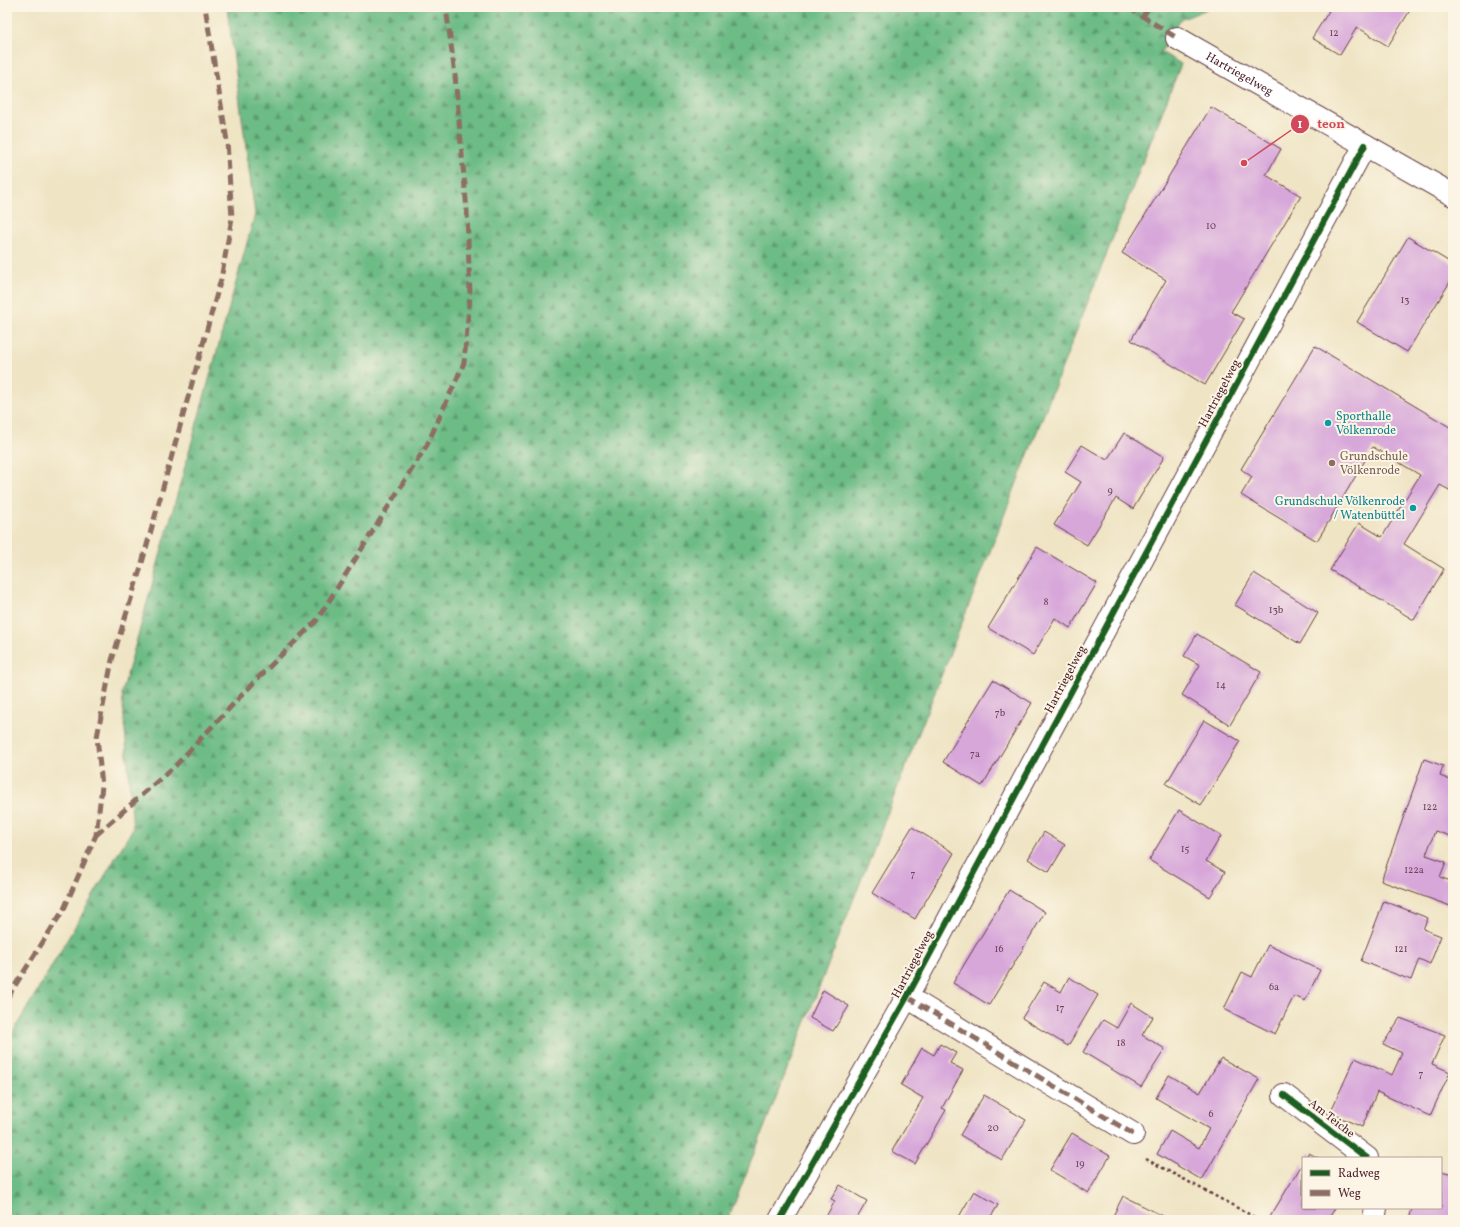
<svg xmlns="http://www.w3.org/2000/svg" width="1460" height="1227" viewBox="0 0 1460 1227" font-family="Vollkorn,serif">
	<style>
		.forest { fill: url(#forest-firs); stroke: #5c6e58 }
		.building { fill: #d7a7da }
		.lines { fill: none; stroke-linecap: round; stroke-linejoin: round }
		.minor-casing { stroke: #633d42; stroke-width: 24 }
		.path { stroke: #633d42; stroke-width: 2.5; stroke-dasharray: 3 3; stroke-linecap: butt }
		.minor { stroke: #fff; stroke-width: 22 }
		.quiet { stroke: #8d6e63; stroke-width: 5; stroke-dasharray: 10 5; stroke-linecap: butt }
		.cycleway-casing { stroke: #fcf5e5; stroke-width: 8 }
		.cycleway { stroke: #1b5e20; stroke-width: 6 }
		.culture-dot { fill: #0f9aa8; stroke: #fcf5e5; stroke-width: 1.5 }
		.education-dot { fill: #8d6e63; stroke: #fcf5e5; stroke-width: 1.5 }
		.labels { text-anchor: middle; stroke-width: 4; stroke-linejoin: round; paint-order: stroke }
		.number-label { font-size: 10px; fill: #6d4157 }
		.street-label { font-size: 12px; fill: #4a1f2b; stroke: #fcf5e5 }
		.culture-label { font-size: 12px; fill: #0d838f; stroke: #fcf5e5; text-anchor: start }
		.education-label { font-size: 12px; fill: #785e54; stroke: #fcf5e5; text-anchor: start }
		.leader { fill: none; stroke: #d1495b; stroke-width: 1.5 }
		.callout-dot { fill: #d1495b; stroke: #fcf5e5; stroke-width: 1.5 }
		.mark-label { font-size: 12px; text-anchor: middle; font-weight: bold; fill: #fff }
		.callout-label { font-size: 13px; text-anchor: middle; font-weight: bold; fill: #d1495b; stroke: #fcf5e5; stroke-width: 4; stroke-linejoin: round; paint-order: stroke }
	</style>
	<defs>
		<pattern id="forest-firs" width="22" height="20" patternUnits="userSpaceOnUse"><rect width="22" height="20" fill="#6dbc86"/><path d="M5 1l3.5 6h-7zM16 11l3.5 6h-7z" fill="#5c986e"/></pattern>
	</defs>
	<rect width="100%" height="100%" fill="#fcf5e5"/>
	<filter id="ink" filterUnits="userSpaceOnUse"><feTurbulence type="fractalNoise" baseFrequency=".025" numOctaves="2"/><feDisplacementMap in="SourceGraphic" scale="8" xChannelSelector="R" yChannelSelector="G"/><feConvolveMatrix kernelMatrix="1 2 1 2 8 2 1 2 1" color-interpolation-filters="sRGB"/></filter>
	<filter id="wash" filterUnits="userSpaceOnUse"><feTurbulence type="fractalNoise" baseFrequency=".012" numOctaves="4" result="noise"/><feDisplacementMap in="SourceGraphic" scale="16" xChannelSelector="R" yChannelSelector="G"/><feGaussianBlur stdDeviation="0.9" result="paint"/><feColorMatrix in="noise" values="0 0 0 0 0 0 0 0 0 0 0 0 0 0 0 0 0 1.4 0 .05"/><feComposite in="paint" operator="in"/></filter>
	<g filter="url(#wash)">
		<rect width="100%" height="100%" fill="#efe4c4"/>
		<!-- forest -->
		<path class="forest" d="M227 7H1212L1180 20 1161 52 1181 64 728 1220H7V1042L133 828 122 693 255 214Z"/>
		<g id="blocks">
			<!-- building -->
			<path class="building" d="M1322 7H1412L1388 46 1357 27 1340 55 1312 38 1329 11Z
				M1211 107 1281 149 1266 175 1301 196 1231 312 1244 319 1205 385 1131 340 1166 280 1122 253Z
				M1408 237 1453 264V277L1407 352 1357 322Z
				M1315 346 1453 429V492L1440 485 1404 544 1444 569 1414 620 1330 570 1359 523 1382 537 1420 475 1373 447 1317 541 1241 495 1252 477 1241 469Z
				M1124 433 1164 457 1133 509 1116 498 1087 545 1054 525 1081 482 1065 472 1082 445 1107 460Z
				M1037 547 1097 583 1070 628 1055 618 1033 655 988 628Z
				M1254 573 1318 613 1300 644 1235 605Z
				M1197 634 1261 672 1230 725 1182 695 1200 665 1184 656Z
				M993 680 1032 703 982 786 943 762Z
				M1204 720 1240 741 1201 805 1166 784Z
				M1424 759 1443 766 1440 776 1453 781V837L1435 831 1426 855 1446 862 1440 877 1453 882V907L1381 881Z
				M1179 810 1221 836 1206 861 1225 872 1210 897 1149 860Z
				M912 827 954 853 915 919 872 893Z
				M1044 832 1065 845 1049 872 1028 859Z
				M1009 890 1045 912 989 1005 953 983Z
				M1384 901 1428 918 1423 929 1441 936 1430 964 1419 959 1411 980 1361 961Z
				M1268 945 1320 970 1305 1001 1294 996 1275 1034 1224 1009 1242 972 1252 977Z
				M1069 977 1098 995 1068 1046 1022 1018 1044 982 1061 992Z
				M823 990 849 1006 833 1031 810 1018Z
				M1131 1003 1153 1017 1142 1035 1165 1049 1141 1087 1083 1052 1103 1020 1117 1028Z
				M1400 1018 1445 1035 1432 1064 1450 1072 1430 1116 1377 1092 1362 1127 1330 1113 1355 1058 1392 1075 1402 1053 1383 1044Z
				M940 1044 956 1053 950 1063 963 1070 942 1108 946 1110 915 1164 892 1151 923 1098 901 1085 922 1048 934 1055Z
				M1221 1058 1259 1079 1202 1180 1157 1154 1170 1131 1199 1148 1209 1129 1156 1098 1169 1075 1200 1093Z
				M984 1095 1026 1120 1002 1160 960 1135Z
				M1072 1133 1110 1156 1088 1193 1050 1170Z
				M1309 1153 1318 1158H1306Z
				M1303 1163V1208H1335L1328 1220H1275L1270 1217Z
				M1441 1171 1453 1174V1220H1409L1412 1208H1441Z
				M840 1185 867 1201 856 1220H824L835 1201 831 1199Z
				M974 1191 998 1205 989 1220H957Z
				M1123 1196 1171 1220H1111Z"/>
		</g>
	</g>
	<g filter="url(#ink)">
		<use href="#blocks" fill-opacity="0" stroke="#633d42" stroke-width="1"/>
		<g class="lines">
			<defs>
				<g id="minor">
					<path id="s1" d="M1177 38 1453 195"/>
					<path d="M907 997 1133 1134"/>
					<path d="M1284 1095 1367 1158"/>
					<path d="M780 1220 907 997 1365 145"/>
					<path d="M1374 1220 1376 1208"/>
				</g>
			</defs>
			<!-- minor casing -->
			<use href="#minor" class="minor-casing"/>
			<!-- path -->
			<path class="path" d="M1146 1159 1260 1220"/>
			<!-- minor -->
			<use href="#minor" class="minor"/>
			<!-- quiet -->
			<path class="quiet" d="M1128 7 1177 38
				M1143 16 1149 7
				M96 835 176 765 256 680 317 620 427 445 464 363 470 295 467 211 455 75 446 7
				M907 997 1133 1134
				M7 998 64 909 96 835 102 786 97 737 112 660 140 570 221 279 232 218 227 141 205 7"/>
			<defs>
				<path id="cycleway" d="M1284 1095 1367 1158
					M780 1220 907 997 1365 145"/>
			</defs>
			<!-- cycleway casing -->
			<use href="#cycleway" class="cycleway-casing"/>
			<!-- cycleway -->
			<use href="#cycleway" class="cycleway"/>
		</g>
	</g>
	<!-- markers -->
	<g class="culture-dot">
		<circle cx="1328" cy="423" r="4"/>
		<circle cx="1413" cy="508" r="4"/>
	</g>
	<circle class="education-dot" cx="1332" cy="463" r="4"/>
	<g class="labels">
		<!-- number labels -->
		<g class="number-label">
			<text x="1334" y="36">12</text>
			<text x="1211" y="229">10</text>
			<text x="1405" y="303">13</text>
			<text x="1110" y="494">9</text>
			<text x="1046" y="605">8</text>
			<text x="1276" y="613">13b</text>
			<text x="1221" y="688">14</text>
			<text x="1000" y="716">7b</text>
			<text x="975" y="757">7a</text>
			<text x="1430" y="810">122</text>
			<text x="1185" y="852">15</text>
			<text x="1414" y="873">122a</text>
			<text x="913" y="877">7</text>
			<text x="999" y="952">16</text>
			<text x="1401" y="952">121</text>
			<text x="1274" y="990">6a</text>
			<text x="1060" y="1011">17</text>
			<text x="1121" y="1046">18</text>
			<text x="1421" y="1077">7</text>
			<text x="1211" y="1117">6</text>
			<text x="993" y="1131">20</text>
			<text x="1080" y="1167">19</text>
		</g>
		<!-- street labels -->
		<g class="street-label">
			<text dy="4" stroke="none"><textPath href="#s1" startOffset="72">Hartriegelweg</textPath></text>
			<text transform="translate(1219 393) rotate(-62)" y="4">Hartriegelweg</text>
			<text transform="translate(1065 679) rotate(-62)" y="4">Hartriegelweg</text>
			<text transform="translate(912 964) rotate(-62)" y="4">Hartriegelweg</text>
			<text transform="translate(1332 1118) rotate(38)" y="4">Am Teiche</text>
		</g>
		<!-- culture labels -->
		<g class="culture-label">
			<text x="1336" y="420">Sporthalle<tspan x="1336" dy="14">Völkenrode</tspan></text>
			<text x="1405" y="505" text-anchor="end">Grundschule Völkenrode<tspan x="1405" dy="14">/ Watenbüttel</tspan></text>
		</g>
		<!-- education labels -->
		<g class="education-label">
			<text x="1340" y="460">Grundschule<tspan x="1340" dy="14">Völkenrode</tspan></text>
		</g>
	</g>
	<!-- callouts -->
	<path class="leader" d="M1244 163L1300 124"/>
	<g class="callout-dot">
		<circle cx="1244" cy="163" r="4"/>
		<circle cx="1300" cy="124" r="10"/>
	</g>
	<g class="mark-label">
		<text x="1300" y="128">1</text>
	</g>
	<g class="callout-label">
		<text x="1331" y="128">teon</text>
	</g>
	<!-- margin -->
	<rect width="1460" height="1227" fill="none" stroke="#fcf5e5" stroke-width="24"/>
	<!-- legend -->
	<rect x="1302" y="1157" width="140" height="52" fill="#fcf5e5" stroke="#b59f9b"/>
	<rect x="1310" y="1170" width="20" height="6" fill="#1b5e20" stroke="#b59f9b"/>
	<text x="1338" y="1177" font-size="12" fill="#4a1f2b">Radweg</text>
	<rect x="1310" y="1190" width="20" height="6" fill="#8d6e63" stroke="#b59f9b"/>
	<text x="1338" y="1197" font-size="12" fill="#4a1f2b">Weg</text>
</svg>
